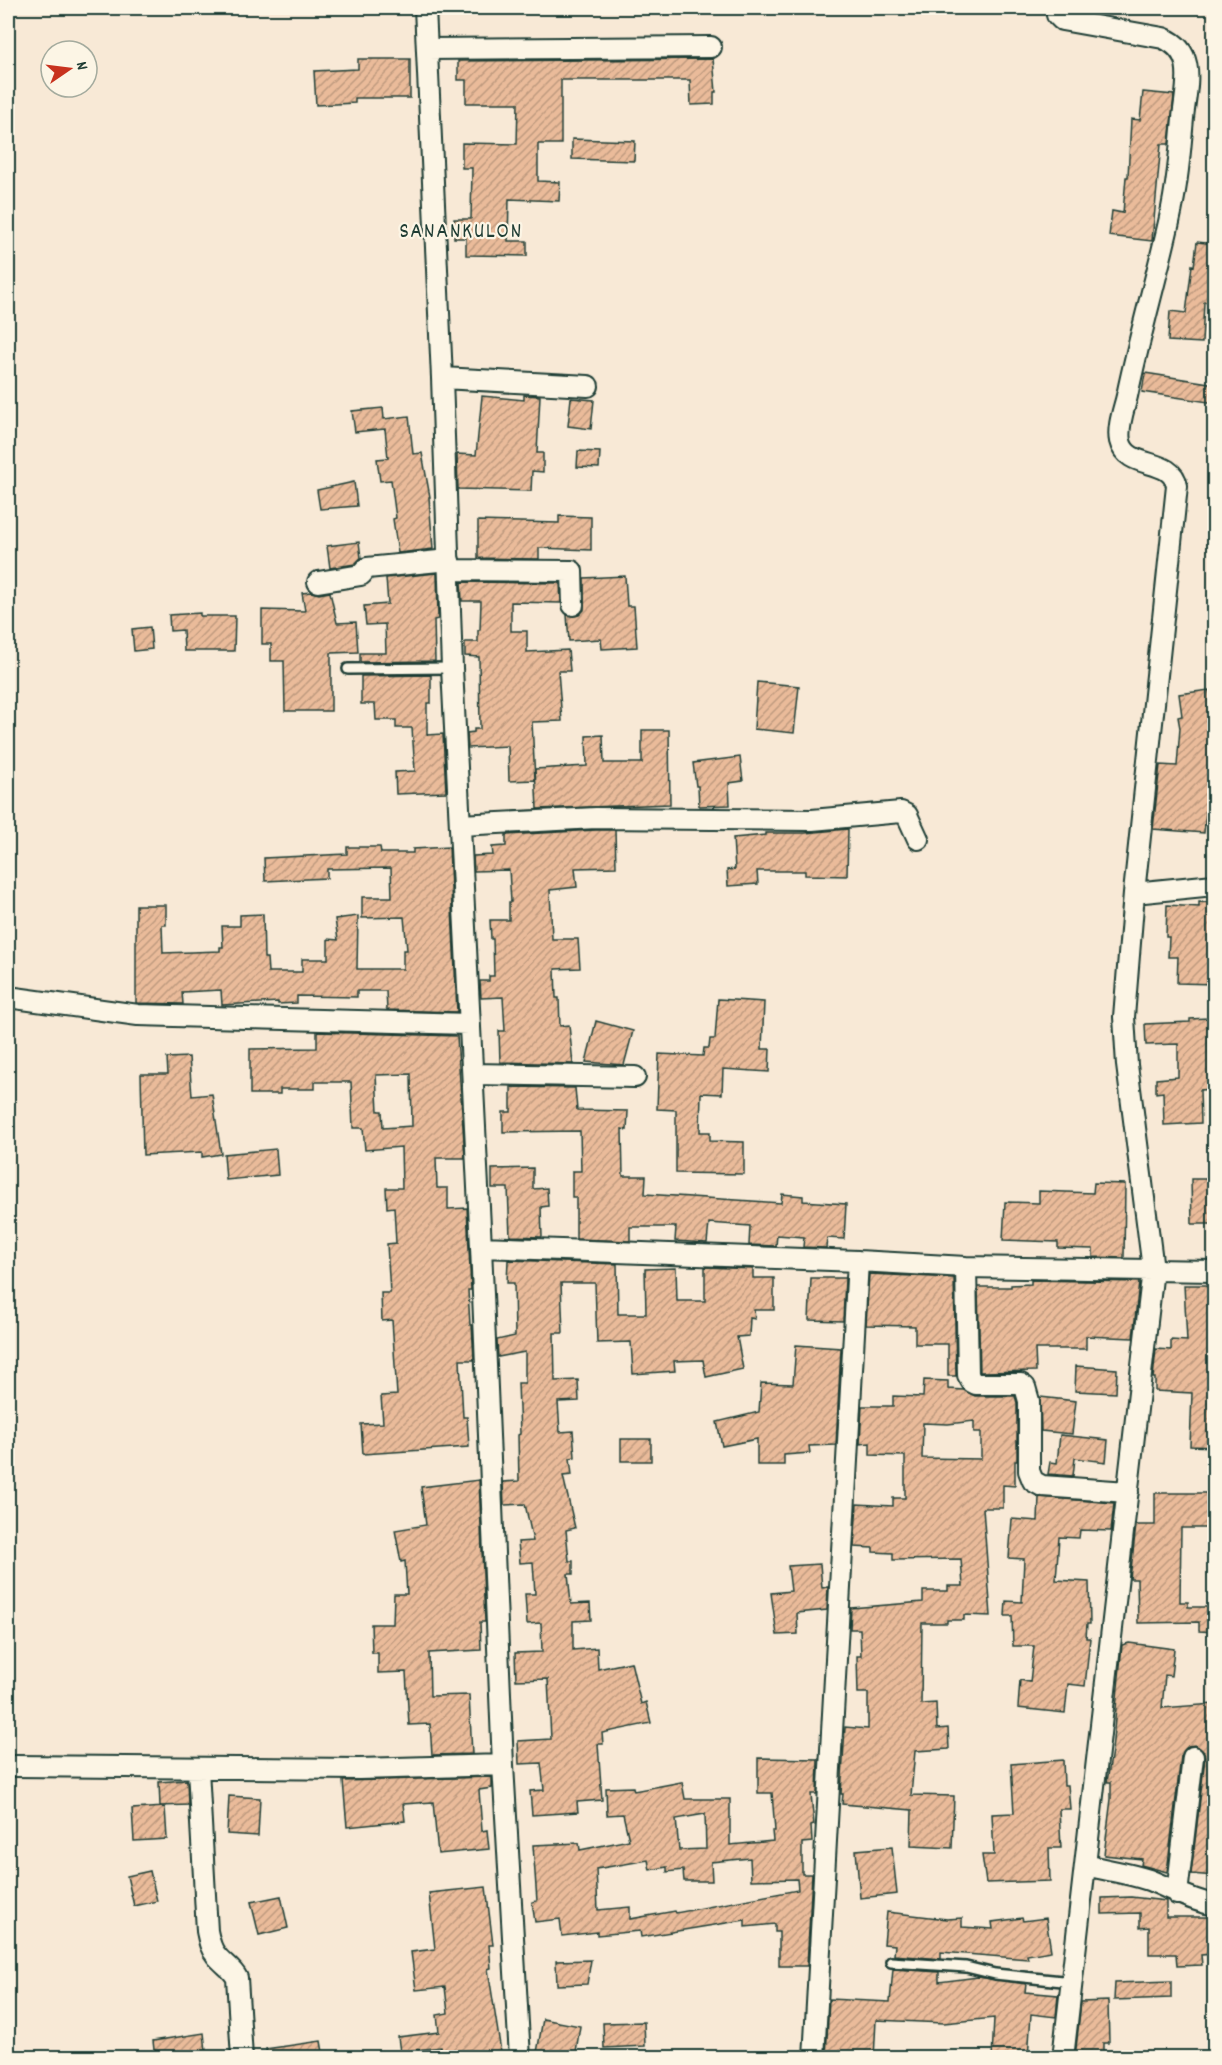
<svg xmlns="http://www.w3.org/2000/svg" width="1222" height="2065" viewBox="0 0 1222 2065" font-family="Dekko,sans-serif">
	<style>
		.building { fill: url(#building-hatch); stroke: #1f3d34; stroke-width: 1.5; fill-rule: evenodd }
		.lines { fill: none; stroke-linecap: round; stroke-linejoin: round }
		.lane-casing { stroke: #1f3d34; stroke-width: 14 }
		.street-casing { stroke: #1f3d34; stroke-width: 24 }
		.lane { stroke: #fcf5e5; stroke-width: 9 }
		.street { stroke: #fcf5e5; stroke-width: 20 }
		.labels { text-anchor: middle; stroke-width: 4.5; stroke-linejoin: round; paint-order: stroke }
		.quarter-label { font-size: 22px; letter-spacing: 1.5px; fill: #1f3d34; stroke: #fcf5e5 }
	</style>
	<defs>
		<pattern id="building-hatch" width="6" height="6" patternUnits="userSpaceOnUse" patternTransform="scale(1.5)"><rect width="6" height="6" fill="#eabb9a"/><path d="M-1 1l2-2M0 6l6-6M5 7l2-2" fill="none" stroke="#bd997e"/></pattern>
	</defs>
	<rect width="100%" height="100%" fill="#f8e9d6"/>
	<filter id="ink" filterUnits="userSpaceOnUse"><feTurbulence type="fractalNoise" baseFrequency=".0167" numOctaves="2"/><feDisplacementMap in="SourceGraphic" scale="12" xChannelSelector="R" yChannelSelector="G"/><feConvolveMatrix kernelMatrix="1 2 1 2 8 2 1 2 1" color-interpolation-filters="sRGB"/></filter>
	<g filter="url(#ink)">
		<!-- building -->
		<path class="building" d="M358 59H410V98H355V103L316 105 314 71 358 69Z
			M713 59 716 92H714V104L691 105 690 80H561V144H538V181L560 182 559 201 509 199 508 241H527V256L466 255V238H454V219H471L472 168H462V143L517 144 518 103H466V80H458V61Z
			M1143 92 1174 95 1169 144H1161L1152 241 1109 236 1112 211 1123 213 1126 177H1128L1131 119 1140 120Z
			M572 139 635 141 634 161 572 159Z
			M1197 242 1215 244V303L1204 302 1202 343 1168 341 1170 311 1186 313 1192 265 1194 266Z
			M1145 373 1215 384V403L1142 392Z
			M524 395 540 396 537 453H543V472L532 471 531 491 458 489 457 454 476 455 482 396 524 400Z
			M571 398 594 400 591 429 568 426Z
			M383 408 384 419 409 416 413 454 422 453 430 497H429L430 512 433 549 398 553 393 519 396 518 391 480 380 481 377 459 388 458 385 429 355 432 352 411Z
			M578 451 600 452 599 468 577 467Z
			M354 482 357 506 320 509 317 490Z
			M559 516 591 517V550L539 548V559L478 558V521L559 523Z
			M359 542 361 558 355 564 330 568 327 546Z
			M437 573 438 619 434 620 435 661 360 662V653H386L385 624 366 625 364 606 388 604 386 578Z
			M625 576 627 606H634L637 647 602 649 601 639 569 641 567 615H579L584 610V578Z
			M461 582 560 583 561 603 511 602V631H527V652L568 650 570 671H558L562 721 532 722 535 780 509 781 508 746 468 748 467 733 474 732V729H480L479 657 465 656V642H478V630H480L481 601H462Z
			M311 592 319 594 330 592 337 623 356 622 358 652 331 653V711H285L284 661H271V644H262V610L305 611 302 593Z
			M200 613V616H235L234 651H184L183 630 170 631 169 615Z
			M150 627 152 649 134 651 132 629Z
			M431 675V703H427V735L443 734 446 792 396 794 395 772 415 771 412 728H396V720H376L375 704H361V676Z
			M757 682 799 686 794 733 754 729Z
			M1209 690 1212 709 1210 710 1214 746 1212 768H1210L1204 833 1153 829 1160 765 1177 766 1180 728 1178 717 1182 716 1179 694Z
			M642 730H669L670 804 537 809 535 769 587 766 586 736 603 735 604 763H642Z
			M740 757 743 781 729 783 730 805 699 806 698 786H696L693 763Z
			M848 829 847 876 805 875V871H757L758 884 728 886 727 870 735 869 733 838 766 835V833H805Z
			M596 830H615L616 867 575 868 577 887 550 890 552 939H578L580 968 555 969 556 998H559L560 1026 569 1025 573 1064 500 1062 499 1031H505L503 997 481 998 480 981H489V976H494L493 939H491L490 920H509V902H511L509 870 474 871 473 856 493 855 492 847 506 846V835Z
			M347 847H380L381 853H413V849L449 847 457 1012 387 1010 386 991H357V997L297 996V1003L278 1004V1002L222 1005 221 990 182 992 183 1004 136 1003V905H166V925H162L163 953 220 951V947H223L222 926H240V915L263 914 264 958H267L268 972H302V959H328V939L338 940 335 919 358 916 357 969H403V950H407L404 917 362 918V897H392L391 868 327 869V878L265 881 264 858 347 854Z
			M1199 902 1215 903V984L1177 983 1178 957H1168L1169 937H1166L1167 905 1199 907Z
			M718 999 764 1002 762 1049H770L769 1072 723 1069 722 1094 701 1093 700 1132H710V1141L744 1142V1174L676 1173V1110L657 1109 659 1054 703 1056 704 1048H709L710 1039H715Z
			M1208 1018 1210 1075H1212L1213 1089 1200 1090 1201 1123 1164 1125 1163 1092 1156 1093V1079L1178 1077V1044L1146 1045 1145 1024 1190 1022V1019Z
			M596 1021 633 1031 624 1065 586 1062Z
			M317 1032 457 1036 465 1158H436L437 1188H448V1209L467 1208 471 1290H468L470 1325H472L474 1360H460L463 1417H467L469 1447 363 1454 361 1424 383 1423 381 1396 397 1395 392 1320 382 1321 381 1293H390L387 1244 396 1243 394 1207 387 1208 386 1188H402L401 1147 365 1150 363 1128H353L351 1082H315V1089H280V1094H250V1049L317 1048ZM411 1074 412 1126 383 1128 382 1111H378L376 1075Z
			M189 1057 192 1096 212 1094 221 1154 202 1157V1152L143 1155 141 1074H168L167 1058Z
			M511 1087 575 1088 577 1110 628 1111 627 1130 622 1129 623 1176H646L645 1194 781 1203 782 1194 803 1196V1201L846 1204 844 1239 827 1238 826 1248 803 1247 804 1237 777 1235 776 1246 749 1245 750 1226 709 1223 707 1243 675 1241 676 1227H630V1241L576 1239V1197H572V1171H581L580 1131 503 1132V1112H511Z
			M276 1149 278 1175 226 1180 224 1154Z
			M533 1168V1189L547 1188 548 1206 541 1207 542 1237 510 1236 508 1188H492V1169Z
			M1191 1179H1212V1197H1215V1224H1192Z
			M1094 1183 1125 1184 1124 1258 1093 1257V1249L1058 1248V1242L1003 1240 1005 1202 1039 1203V1191L1093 1193Z
			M508 1260 617 1264 618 1314H646L645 1269 676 1268 677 1301H705V1267L753 1269V1278H774V1310H754L755 1319 750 1318 749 1336 737 1337 743 1369 706 1377 703 1360 674 1361 675 1371 633 1374 631 1342 597 1343 595 1283H561L563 1333H554L555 1381 578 1380 579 1401 558 1402 560 1432 573 1431 575 1457 570 1458 572 1475 563 1476 575 1528 566 1530 569 1561H573V1574H568L571 1604 590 1603 591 1620 573 1621V1650L597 1648 598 1669 631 1662 641 1704 646 1702 651 1723 602 1733 603 1744H598L602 1800 577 1802 578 1812 532 1815 530 1791 544 1790 541 1763 519 1764 518 1741 551 1739 548 1679 516 1680 515 1653 542 1652 541 1623 527 1624 525 1594H535L533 1562 520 1563 518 1542 533 1541 525 1504 504 1505 503 1482 519 1481 518 1435 520 1434 518 1383H525V1352L498 1357 497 1340 515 1336 514 1283H507Z
			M869 1274 954 1278 956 1376H948V1344H915V1326L866 1325Z
			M811 1278H845L843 1321 809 1320Z
			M1031 1280 1139 1282 1133 1338 1086 1336V1349H1035L1036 1371 980 1372 978 1287H1011V1285L1031 1284Z
			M1184 1285H1215V1447L1190 1446 1192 1393 1155 1391V1378H1153L1156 1349 1171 1350V1340L1187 1341Z
			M796 1345 841 1348 836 1445 809 1446 810 1453 784 1455V1465H757V1439L722 1446 717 1422 759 1412 761 1383 793 1384Z
			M1076 1366 1117 1369 1116 1393 1075 1391Z
			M924 1380 948 1381V1389L964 1390 975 1396H1015L1017 1403V1461H1015V1486L1003 1485V1508H983L991 1616 964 1615V1620H947V1623H922L921 1704 936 1703 937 1729 948 1728 949 1749 915 1751 911 1795 954 1796 952 1848 911 1846 912 1810 842 1804 843 1794H841L845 1727 868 1729V1693H858L857 1656H861L860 1629H850L851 1608 923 1602V1591H948V1586H963L961 1559 893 1560V1553L873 1552V1548L854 1547 857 1504 893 1506V1498H905V1456L870 1455V1443L860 1444 862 1406H893V1396L923 1397ZM974 1421V1432H981V1459L922 1458 923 1423 948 1424Z
			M1040 1397 1076 1401 1072 1434 1041 1431Z
			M1060 1435 1108 1440 1106 1462 1075 1458 1073 1476 1048 1474 1050 1462 1057 1463Z
			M621 1439H651V1461H621Z
			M479 1480 485 1622H480L481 1650 429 1653 430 1696 469 1695 472 1754 432 1755 430 1724 409 1725 406 1672 378 1673V1653H372L371 1624H393L394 1594H407L405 1561 401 1562 395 1530 426 1525 421 1487Z
			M1155 1493H1215V1528H1181L1180 1602H1188V1607H1215V1632L1199 1631V1622L1138 1623 1137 1579H1130L1136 1525H1155Z
			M1039 1497 1114 1503 1111 1531 1080 1530 1079 1538 1059 1537 1056 1580 1089 1582 1090 1624H1087L1086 1638H1090L1085 1686 1068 1684 1065 1713 1018 1708 1020 1680 1030 1682 1034 1646H1013L1012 1616H1005L1006 1601 1022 1602 1024 1559 1009 1558 1012 1519 1038 1521Z
			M820 1564 822 1588 828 1587 827 1610 797 1613 798 1634 777 1635 771 1593 791 1591 788 1566Z
			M1129 1643 1174 1649 1171 1676 1165 1675 1162 1708 1214 1704 1215 1876 1191 1874 1205 1758 1204 1752 1195 1745 1188 1746 1181 1756 1167 1872 1141 1865 1142 1859 1104 1855 1111 1799V1782H1107L1112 1751 1122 1645Z
			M758 1758 818 1759 817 1794H811L814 1825 811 1826 812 1842 802 1843V1874H812L807 1966H779V1932H775V1924L745 1927V1920L641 1937 640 1931 597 1935V1932L562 1936 560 1919 535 1922 532 1902 537 1901 533 1845 579 1843 580 1850 629 1840 623 1814 607 1815 606 1788 633 1787 634 1791 682 1782 685 1799H730V1845L773 1841 772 1831H775L772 1793H758ZM705 1814 706 1849 679 1850 676 1819ZM750 1858 751 1880 797 1879 798 1890 676 1913 675 1911 630 1919V1907L598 1910 596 1869 648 1860 650 1870 667 1867V1872L683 1870 684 1881H712L711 1862Z
			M1063 1760 1064 1785H1068L1070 1809H1059L1061 1848H1049L1050 1881 986 1883 982 1855H994L992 1814 1014 1813 1011 1764Z
			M492 1777V1788L479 1790 482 1831 487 1830 489 1849 438 1854 433 1802 403 1804 405 1821 347 1827 343 1781Z
			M187 1780 188 1805 160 1806 159 1782Z
			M229 1796 260 1798 258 1836 227 1834Z
			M165 1807 167 1839 134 1841 132 1809Z
			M892 1847 897 1894 860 1898 856 1850Z
			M150 1871 157 1901 134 1906 127 1876Z
			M486 1887 493 1945H489L491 1968 488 1969 502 2058H470V2050L442 2054 441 2047 400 2052 398 2037 439 2032 437 2015 448 2013 445 1987 416 1990 411 1952 435 1949 429 1893Z
			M281 1896 288 1928 259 1935 251 1902Z
			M1131 1897 1166 1901V1917H1215V1954L1201 1955 1202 1965 1177 1966 1176 1954H1149V1927L1140 1928V1913L1102 1914V1898Z
			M887 1912 947 1919 962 1918V1927L993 1929 992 1922 1022 1918 1023 1921 1046 1918 1051 1951 1027 1955 1028 1959 941 1952V1959L894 1955 895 1945 884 1944Z
			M591 1960 587 1984 557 1985 556 1961Z
			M893 1969 939 1972V1982L978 1977 1026 1984 1025 1992 1058 1995 1056 2017 1031 2014 1028 2058H992L994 2018 944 2023 876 2020 874 2058H826L829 1999 890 2002Z
			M1171 1981V1998L1114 2000 1115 1983Z
			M1108 2001 1109 2043H1103V2058H1075L1081 2002Z
			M543 2019 580 2026 575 2058H536Z
			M644 2022 645 2046 604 2048 603 2023Z
			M204 2033 206 2051 155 2058 153 2041Z
			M321 2041 324 2058H267L266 2049Z"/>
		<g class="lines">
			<defs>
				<path id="lane" d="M348 669 452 668
					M891 1962 966 1967 995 1974 1072 1982"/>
				<path id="street" d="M425 8 442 378 452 668 481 1247 503 1765 520 2058
					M1056 8 1057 15 1062 20 1163 38C1198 52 1186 87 1183 118 1180 153 1177 188 1169 222 1156 280 1139 338 1127 396 1124 409 1117 427 1120 441 1127 471 1172 456 1177 486L1134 893 1124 1017 1127 1065 1153 1269 1063 2058
					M428 49 711 47
					M442 378 588 386
					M450 570 572 571 573 605
					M318 582 361 575 367 568 449 560
					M460 825 596 818 812 820 901 812 907 815 918 839
					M1134 893 1214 885
					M8 997 138 1015 469 1024
					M473 1074 635 1077
					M481 1247 858 1261 966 1267 1214 1271
					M966 1267 968 1375 972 1382 976 1384H1021L1025 1387 1029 1401V1471L1033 1481 1042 1486 1128 1492
					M15 1766 359 1769 503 1765
					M198 1769 207 1931C209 1940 210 1948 216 1955 223 1964 232 1968 237 1978L242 2058
					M1085 1865C1106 1870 1128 1873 1149 1880 1172 1889 1189 1900 1214 1905
					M1177 1894 1193 1757
					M814 2058 858 1261"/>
			</defs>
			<!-- lane casing -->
			<use href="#lane" class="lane-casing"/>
			<!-- street casing -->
			<use href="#street" class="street-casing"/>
			<!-- lane -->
			<use href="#lane" class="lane"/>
			<!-- street -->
			<use href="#street" class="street"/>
		</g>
	</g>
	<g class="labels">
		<!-- quarter labels -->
		<g class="quarter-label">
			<text x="461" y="237">SANANKULON</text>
		</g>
	</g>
	<!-- margin -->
	<rect width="1222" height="2065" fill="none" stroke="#fcf5e5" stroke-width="30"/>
	<rect x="15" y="15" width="1192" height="2035" fill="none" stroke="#1f3d34" stroke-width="2" filter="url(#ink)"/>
	<!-- north arrow -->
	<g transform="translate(69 69) rotate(76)"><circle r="28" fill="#fcf5e5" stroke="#a4ab9e" stroke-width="1.5"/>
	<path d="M0-4.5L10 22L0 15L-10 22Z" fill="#c8321e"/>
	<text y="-9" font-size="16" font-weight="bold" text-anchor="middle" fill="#1f3d34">N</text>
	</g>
</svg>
